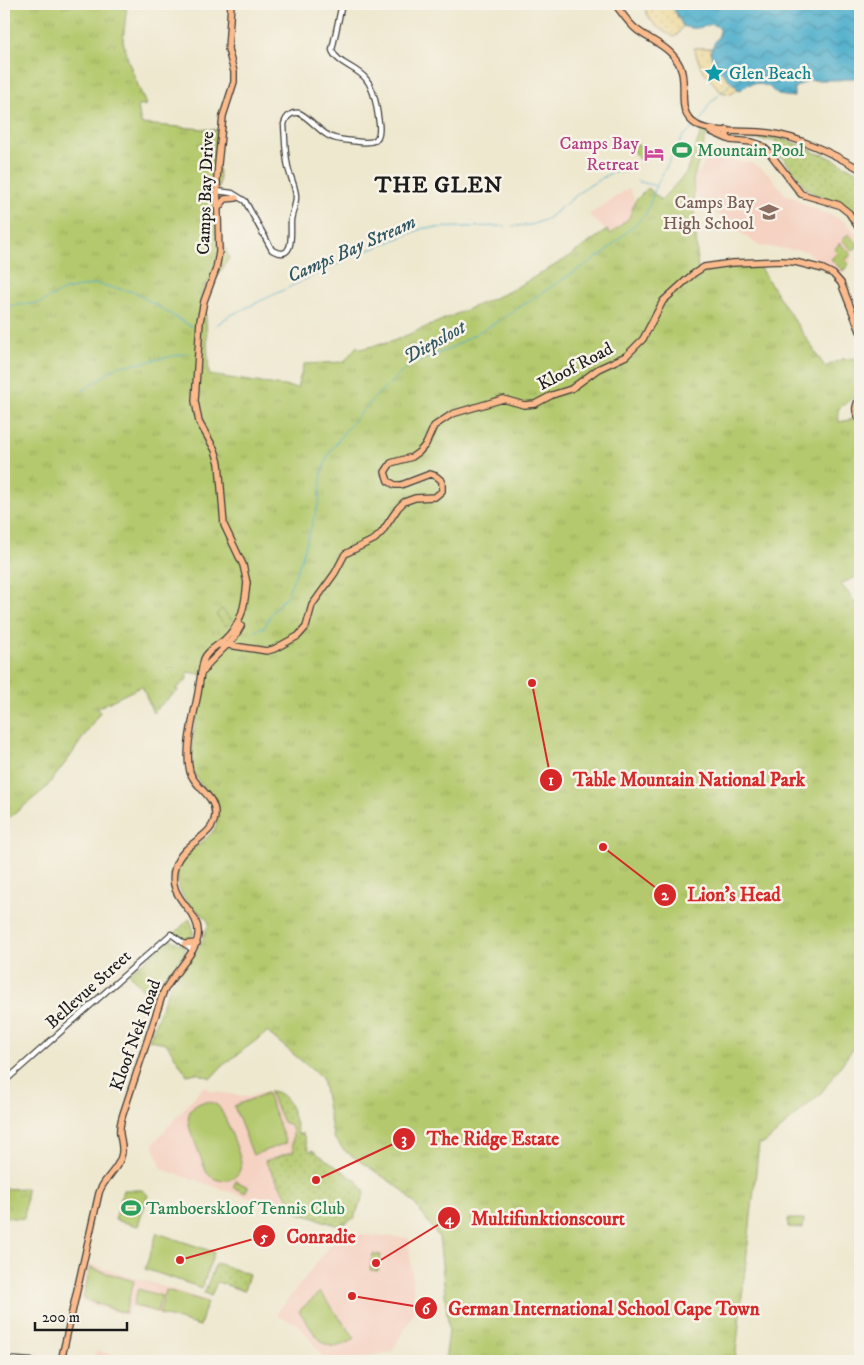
<svg xmlns="http://www.w3.org/2000/svg" width="864" height="1365" viewBox="0 0 864 1365" font-family="'IM FELL DW Pica',serif">
	<style>
		.built { fill: #f5d2c2 }
		.grass { fill: url(#grass-dots); stroke: #687244 }
		.sand { fill: url(#sand-dots); stroke: #857b5d }
		.park { fill: url(#park-tufts); stroke: #687244 }
		.pitch { fill: #b4c96d; stroke: #687244 }
		.water { fill: url(#water-waves); stroke: #346574 }
		.lines { fill: none; stroke-linecap: round; stroke-linejoin: round }
		.stream { stroke: #4daecc; stroke-width: 1 }
		.minor-casing { stroke: #3c3b37; stroke-width: 7 }
		.major-casing { stroke: #3c3b37; stroke-width: 8 }
		.minor { stroke: #fff; stroke-width: 4.5 }
		.major { stroke: #fbbb8d; stroke-width: 5.5 }
		.labels { text-anchor: middle; stroke-width: 5; stroke-linejoin: round; paint-order: stroke }
		.culture-label { font-size: 18px; fill: #0d838f; stroke: #f7f3e8; text-anchor: start }
		.hotel-label { font-size: 18px; fill: #b23c85; stroke: #f7f3e8; text-anchor: end }
		.leisure-label { font-size: 18px; fill: #27864d; stroke: #f7f3e8; text-anchor: start }
		.street-label { font-size: 18px; fill: #1c1c1c; stroke: #f7f3e8 }
		.education-label { font-size: 18px; fill: #785e54; stroke: #f7f3e8; text-anchor: end }
		.water-label { font-size: 19px; font-style: italic; fill: #305662; stroke: #f7f3e8 }
		.district-label { font-size: 22px; font-weight: bold; letter-spacing: 1px; fill: #1c1c1c; stroke: #f7f3e8 }
		.leader { fill: none; stroke: #d62828; stroke-width: 2 }
		.callout-dot { fill: #d62828; stroke: #f7f3e8; stroke-width: 2 }
		.mark-label { font-size: 15px; text-anchor: middle; font-weight: bold; fill: #fff }
		.callout-label { font-size: 19px; text-anchor: middle; font-weight: bold; fill: #d62828; stroke: #f7f3e8; stroke-width: 5; stroke-linejoin: round; paint-order: stroke }
	</style>
	<defs>
		<pattern id="grass-dots" width="8" height="8" patternUnits="userSpaceOnUse" patternTransform="scale(1.25)"><rect width="8" height="8" fill="#b4c96d"/><path d="M2 2h.1M6 6h.1" fill="none" stroke="#9aac5e" stroke-width="1.8" stroke-linecap="round"/></pattern>
		<pattern id="sand-dots" width="8" height="8" patternUnits="userSpaceOnUse" patternTransform="scale(1.25)"><rect width="8" height="8" fill="#eeda9e"/><path d="M2 2h.1M6 6h.1" fill="none" stroke="#ccba88" stroke-width="1.8" stroke-linecap="round"/></pattern>
		<pattern id="park-tufts" width="24" height="20" patternUnits="userSpaceOnUse" patternTransform="scale(1.25)"><rect width="24" height="20" fill="#b4c96d"/><path d="M3 7l-1-3M5 7V3M7 7l1-3M15 17l-1-3M17 17v-4M19 17l1-3" fill="none" stroke="#9aac5e"/></pattern>
		<pattern id="water-waves" width="16" height="10" patternUnits="userSpaceOnUse" patternTransform="scale(1.25)"><rect width="16" height="10" fill="#4daecc"/><path d="M0 5q4-4 8 0t8 0" fill="none" stroke="#3f8da5"/></pattern>
	</defs>
	<rect width="100%" height="100%" fill="#f7f3e8"/>
	<filter id="ink" filterUnits="userSpaceOnUse"><feTurbulence type="fractalNoise" baseFrequency=".02" numOctaves="2"/><feDisplacementMap in="SourceGraphic" scale="10" xChannelSelector="R" yChannelSelector="G"/><feConvolveMatrix kernelMatrix="1 2 1 2 8 2 1 2 1" color-interpolation-filters="sRGB"/></filter>
	<filter id="wash" filterUnits="userSpaceOnUse"><feTurbulence type="fractalNoise" baseFrequency=".0096" numOctaves="4" result="noise"/><feDisplacementMap in="SourceGraphic" scale="20" xChannelSelector="R" yChannelSelector="G"/><feGaussianBlur stdDeviation="1.12" result="paint"/><feColorMatrix in="noise" values="0 0 0 0 0 0 0 0 0 0 0 0 0 0 0 0 0 1.4 0 .05"/><feComposite in="paint" operator="in"/></filter>
	<g filter="url(#wash)">
		<rect width="100%" height="100%" fill="#eee8cf"/>
		<!-- built -->
		<path class="built" d="M710 153 731 159 733 161 747 162 758 166 767 173 770 174 772 178 787 196 790 195 805 205 844 221 854 231 860 241V244L853 252 849 265 841 274 818 261 806 251 759 246 731 225 694 194 693 180 695 174 699 172Z
			M629 188 635 201 629 218 611 234 589 215Z
			M204 1086 211 1091 248 1097 269 1091 283 1122 289 1124 294 1132 292 1147 294 1151 265 1161 291 1204 288 1211 162 1169 153 1144Z
			M340 1233 409 1238 415 1311 392 1352 339 1361H326L298 1324 277 1316 278 1312Z
			M87 1263 207 1300 201 1327 130 1306 127 1316 80 1301Z
			M96 1350 131 1360V1361H93Z"/>
		<!-- grass -->
		<path class="grass" d="M733 133 767 136 783 139 811 149 815 153 825 155 860 173V225L851 211 843 204 819 196 807 189 782 156 778 157 775 154 777 141 733 138 729 136Z
			M189 919C194 927 194 933 191 942L188 943 181 939 175 933Z
			M269 1091C291 1091 294 1118 298 1134H303L309 1151 312 1150 357 1181 365 1192 354 1218 339 1226 296 1212 265 1161 294 1151C288 1139 301 1128 283 1122Z
			M216 1263 249 1274 244 1291 217 1282 211 1296 204 1293Z"/>
		<!-- sand -->
		<path class="sand" d="M644 4H671L683 26 677 35 674 37C657 27 649 24 644 4Z
			M694 48H712L711 51 712 60 738 89 731 94 721 92 701 68Z"/>
		<!-- park -->
		<path class="park" d="M4 4H127L123 41 129 63 146 105 138 106 141 124 217 130 215 155 220 176 216 212 219 232 229 258 217 277 204 285 209 375 297 388 304 364 344 362 357 346 360 349 391 342 510 291 564 260 607 230 611 234 629 218 635 201 648 188 661 200 686 173 702 130 707 133 693 180 698 273C716 264 738 265 758 265L825 367 842 359 860 358V390L850 400 838 409 839 422 854 419 860 421V575L841 584 860 608V1039L821 1093 765 1143 759 1144 735 1361H445L449 1331 439 1237 415 1204 401 1189 345 1151 334 1138 332 1130 322 1078 267 1032 221 1067 211 1078 196 1073 187 1075 166 1043 149 1040 169 988 199 948 209 924C206 910 182 908 178 883 172 845 213 848 218 819 221 796 198 789 193 769 188 750 200 696 205 675L188 672 186 681 175 689 179 690 165 701 153 713 142 686 97 708 100 712 70 757 45 789 4 822Z
			M170 939 184 946 185 951 162 984 155 1003 129 974 142 962 147 960 148 957Z
			M27 1188 24 1219 4 1217V1189Z"/>
		<!-- pitch -->
		<path class="pitch" d="M638 144 646 154 639 159 632 149Z
			M848 234 859 245 853 251 842 240Z
			M840 243 851 254 845 261 849 264 843 271 831 259 837 253 834 250Z
			M222 609 232 621 226 626 216 614Z
			M267 1093 286 1143 253 1155 234 1106Z
			M203 1102C208 1102 213 1102 218 1106 223 1110 241 1156 241 1163 241 1182 218 1186 207 1173 203 1165 200 1155 197 1147 190 1130 179 1110 203 1102Z
			M236 1181 248 1187 245 1193 233 1187Z
			M123 1190H142L148 1195 138 1226 115 1220Z
			M788 1219H804L803 1228 788 1227Z
			M157 1233 214 1252 202 1288 145 1269Z
			M373 1254 381 1255 378 1271 370 1270Z
			M90 1268 134 1281 125 1313 83 1299Z
			M138 1289 162 1296 157 1312 133 1305Z
			M166 1290 207 1302 200 1326 159 1314Z
			M320 1292 355 1338C324 1360 316 1334 299 1311Z"/>
		<!-- water -->
		<path class="water" d="M671 4H860V77L840 80H809L794 88V97L778 95 768 86 755 83 746 85 741 90 738 89C731 81 712 65 711 55 709 45 723 37 719 27L711 24C702 28 692 30 683 26Z"/>
		<g class="lines">
			<!-- stream -->
			<path class="stream" d="M721 93 732 82
				M700 122 710 103 719 95
				M637 181 656 186
				M513 226 531 225 547 219 584 189 612 172H627
				M4 306 40 303 65 290 96 284 134 292 192 327
				M215 326 229 316 359 254 424 228 505 226
				M82 391 118 366 136 364 187 353
				M255 632 261 627 264 628 271 614 287 595 300 563 319 502 322 471 328 455 344 432 375 397 409 366 451 348 495 323 604 253 646 214 657 184 683 136 694 127"/>
		</g>
	</g>
	<g filter="url(#ink)">
		<g class="lines">
			<defs>
				<path id="minor" d="M217 191 232 193 245 201 272 250C296 263 290 231 291 220 292 213 296 205 296 197 296 187 290 177 288 167 285 153 285 138 284 124 286 117 291 112 299 113 310 118 318 130 329 136 336 140 344 140 352 141 368 143 382 146 379 123 377 110 375 90 366 79 357 67 337 64 332 50L342 4
					M4 1082 171 934 193 950
					M4 1359 31 1361"/>
				<path id="major" d="M231 4 228 49 234 72V82L223 116 218 164 217 180 219 252 216 269 204 301 200 321 195 401 199 422 215 450 219 463 224 525 243 565 247 583
					M615 4C622 13 628 23 637 30 653 42 671 47 680 66 689 86 674 112 697 125 712 134 750 130 769 133 800 137 833 154 860 169
					M727 130V137L730 140 752 142 761 145 769 152 801 194 839 205 849 213 860 230
					M710 131 728 139
					M219 207 225 199 236 198
					M860 396C856 405 853 411 860 419
					M218 645H228L267 651 274 649 298 636 306 627 312 605 335 573 345 554 375 539 382 532 398 508 404 502 415 498 435 497 442 491V481L436 476 430 474 401 485H395L388 481 385 472 391 463 412 457 419 452 426 444 434 426 452 414 503 399 524 405 535 404 552 395 571 389 598 369 626 356 643 339 663 301 693 274 704 267 732 263 782 261 795 262 823 269 833 274 841 283 860 331
					M204 671 209 663 234 638 241 626
					M185 944 197 943
					M61 1361 99 1193C103 1179 117 1171 121 1157 124 1149 121 1142 120 1134 119 1127 121 1121 123 1114L163 993C171 975 197 953 198 935 201 909 165 900 175 867 183 841 215 838 215 814 215 795 195 788 190 772 184 750 194 715 198 693 200 681 201 670 204 659 208 650 217 646 224 640 242 624 245 605 247 582"/>
			</defs>
			<!-- minor casing -->
			<use href="#minor" class="minor-casing"/>
			<!-- major casing -->
			<use href="#major" class="major-casing"/>
			<!-- minor -->
			<use href="#minor" class="minor"/>
			<!-- major -->
			<use href="#major" class="major"/>
		</g>
	</g>
	<!-- icons -->
	<defs>
		<symbol id="sight-bare" viewBox="-9 -9 18 18"><path d="M0-6L1.8-2.2L6-1.7L2.9 1.2L3.7 5.4L0 3.3L-3.7 5.4L-2.9 1.2L-6-1.7L-1.8-2.2Z" fill="#0f9aa8" stroke="#f7f3e8" stroke-width="2.5" paint-order="stroke"/></symbol>
		<symbol id="stadium-bare" viewBox="-9 -9 18 18"><path d="M0-5a6.5 5 0 1 0 0 10a6.5 5 0 1 0 0-10ZM-3.5-1.8h7v3.6h-7Z" fill="#2e9e5b" stroke="#f7f3e8" stroke-width="2.5" paint-order="stroke"/></symbol>
		<symbol id="hotel-bare" viewBox="-9 -9 18 18"><path d="M-6-4.5h1.5V1H6V5H4.5V3h-9V5H-6ZM-4 0a1.8 1.8 0 1 1 3.6 0ZM.5 0V-2.5h3Q6-2.5 6 0Z" fill="#d1479c" stroke="#f7f3e8" stroke-width="2.5" paint-order="stroke"/></symbol>
		<symbol id="school-bare" viewBox="-9 -9 18 18"><path d="M0-5L7-2L0 1L-7-2ZM-4 1L0 2.5L4 1V4Q0 6-4 4Z" fill="#8d6e63" stroke="#f7f3e8" stroke-width="2.5" paint-order="stroke"/></symbol>
	</defs>
	<g fill-rule="evenodd">
		<use href="#sight-bare" x="700" y="59" width="28" height="28"/>
		<use href="#stadium-bare" x="668" y="136" width="28" height="28"/>
		<use href="#hotel-bare" x="640" y="139" width="28" height="28"/>
		<use href="#school-bare" x="755" y="198" width="28" height="28"/>
		<use href="#stadium-bare" x="117" y="1194" width="28" height="28"/>
	</g>
	<g class="labels">
		<!-- culture labels -->
		<g class="culture-label">
			<text x="729" y="79">Glen Beach</text>
		</g>
		<!-- hotel labels -->
		<g class="hotel-label">
			<text x="639" y="149">Camps Bay<tspan x="639" dy="21">Retreat</tspan></text>
		</g>
		<!-- leisure labels -->
		<g class="leisure-label">
			<text x="697" y="156">Mountain Pool</text>
			<text x="146" y="1214">Tamboerskloof Tennis Club</text>
		</g>
		<!-- street labels -->
		<g class="street-label">
			<text transform="translate(205 193) rotate(-88)" y="6">Camps Bay Drive</text>
			<text transform="translate(575 366) rotate(-28)" y="6">Kloof Road</text>
			<text transform="translate(88 989) rotate(-42)" y="6">Bellevue Street</text>
			<text transform="translate(135 1035) rotate(-70)" y="6">Kloof Nek Road</text>
		</g>
		<!-- education labels -->
		<g class="education-label">
			<text x="754" y="208">Camps Bay<tspan x="754" dy="21">High School</tspan></text>
		</g>
		<!-- water labels -->
		<g class="water-label">
			<text transform="translate(351 248) rotate(-24)" y="7">Camps Bay Stream</text>
			<text transform="translate(434 341) rotate(-29)" y="7">Diepsloot</text>
		</g>
		<!-- district labels -->
		<g class="district-label">
			<text x="439" y="192">THE GLEN</text>
		</g>
	</g>
	<!-- callouts -->
	<path class="leader" d="M532 683L551 780M603 847L665 895M316 1180L404 1139M376 1263L449 1218M180 1260L264 1236M352 1296L426 1308"/>
	<g class="callout-dot">
		<circle cx="532" cy="683" r="5"/>
		<circle cx="603" cy="847" r="5"/>
		<circle cx="316" cy="1180" r="5"/>
		<circle cx="376" cy="1263" r="5"/>
		<circle cx="180" cy="1260" r="5"/>
		<circle cx="352" cy="1296" r="5"/>
		<circle cx="551" cy="780" r="12"/>
		<circle cx="665" cy="895" r="12"/>
		<circle cx="404" cy="1139" r="12"/>
		<circle cx="449" cy="1218" r="12"/>
		<circle cx="264" cy="1236" r="12"/>
		<circle cx="426" cy="1308" r="12"/>
	</g>
	<g class="mark-label">
		<text x="551" y="785">1</text>
		<text x="665" y="900">2</text>
		<text x="404" y="1144">3</text>
		<text x="449" y="1224">4</text>
		<text x="264" y="1242">5</text>
		<text x="426" y="1314">6</text>
	</g>
	<g class="callout-label">
		<text x="689" y="786">Table Mountain National Park</text>
		<text x="734" y="901">Lion's Head</text>
		<text x="493" y="1145">The Ridge Estate</text>
		<text x="548" y="1225">Multifunktionscourt</text>
		<text x="321" y="1243">Conradie</text>
		<text x="604" y="1315">German International School Cape Town</text>
	</g>
	<!-- margin -->
	<rect width="864" height="1365" fill="none" stroke="#f7f3e8" stroke-width="20"/>
	<!-- scale -->
	<path d="M35 1322v8h92v-8" fill="none" stroke="#1c1c1c" stroke-width="2.5"/>
	<text x="42" y="1322" font-size="15" fill="#1c1c1c" stroke="#f7f3e8" stroke-width="4" paint-order="stroke">200 m</text>
</svg>
